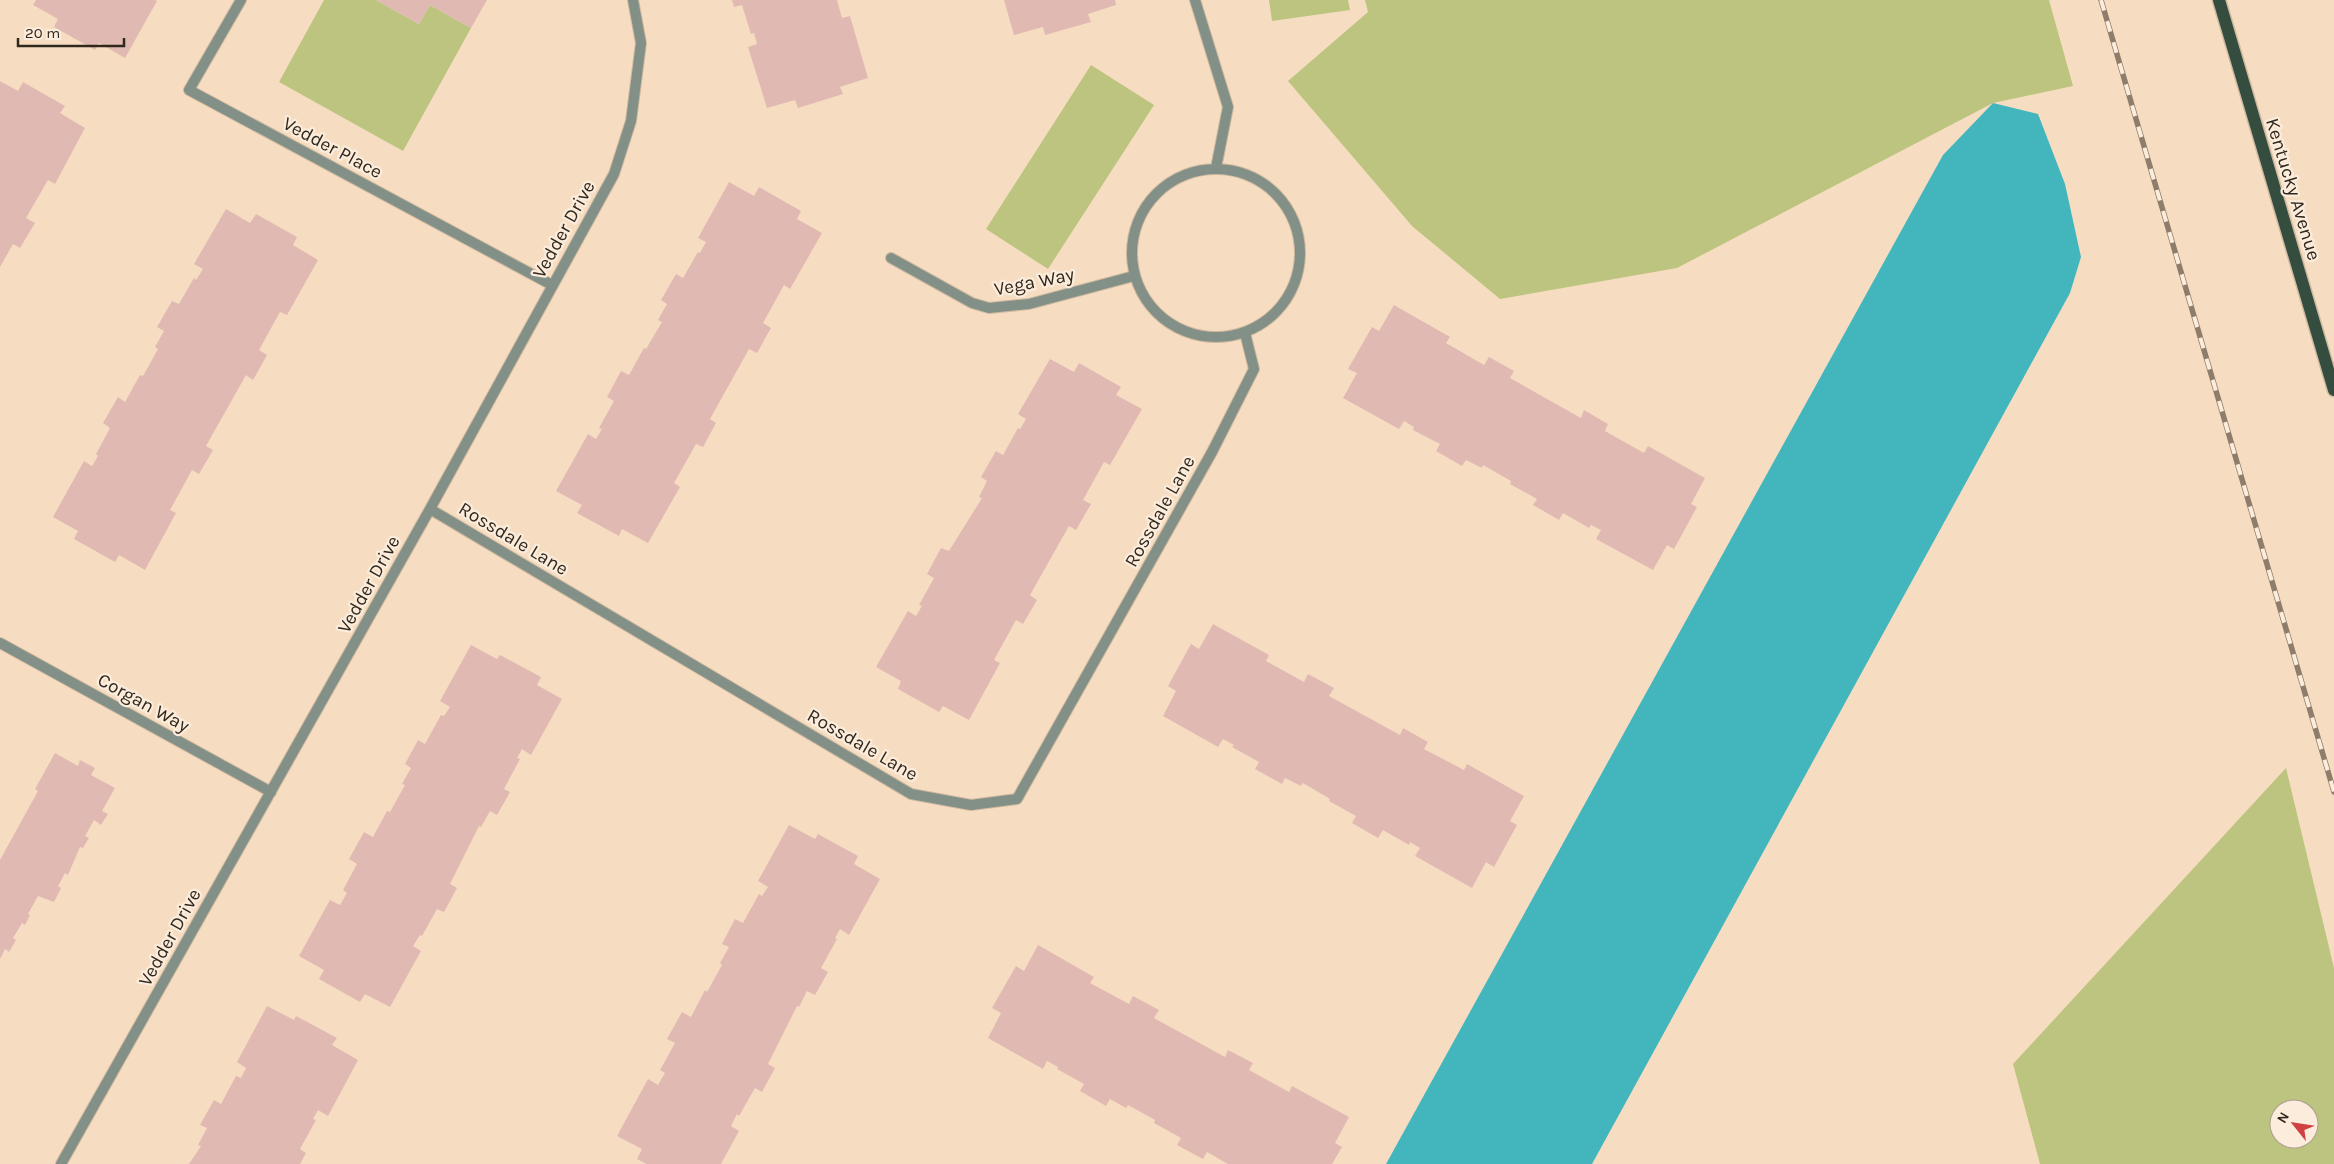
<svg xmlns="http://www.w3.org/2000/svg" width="2334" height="1164" viewBox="0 0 2334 1164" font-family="Karla,sans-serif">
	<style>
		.green { fill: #bdc47f; fill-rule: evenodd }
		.water { fill: #43b6bd }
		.building { fill: #e0b9b3 }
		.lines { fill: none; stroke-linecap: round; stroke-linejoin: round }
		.minor-casing { stroke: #cfb9a0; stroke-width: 12 }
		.primary-casing { stroke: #cfb9a0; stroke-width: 15 }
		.minor { stroke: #829087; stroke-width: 10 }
		.primary { stroke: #344d3f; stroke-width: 12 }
		.rail-casing { stroke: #8e7d6a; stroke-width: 5.5 }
		.rail { stroke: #fbecdc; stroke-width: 4; stroke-dasharray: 11; stroke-linecap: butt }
		.labels { text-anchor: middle; stroke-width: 4.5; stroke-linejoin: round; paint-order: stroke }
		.street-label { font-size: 19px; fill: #31281d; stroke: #fbecdc }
	</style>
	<rect width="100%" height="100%" fill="#f6ddc1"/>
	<!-- green -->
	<path class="green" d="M324 0H376L419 24 430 5 471 28 403 151 279 82Z
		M1269 0H1348L1350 10 1272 21Z
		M1365 0H2049L2073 86 1993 103 1677 268 1500 299 1412 226 1288 81 1368 12Z
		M1091 65 1154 105 1048 269 986 229Z
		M2286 768 2334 968V1164H2040L2013 1064ZM2279 1109H2309V1139H2279Z"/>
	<!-- water -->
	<path class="water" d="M1993 103 2038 114 2065 184 2081 257 2070 293 1592 1164H1386L1943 155Z"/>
	<!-- building -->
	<path class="building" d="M36 0H155L157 1 125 58 99 43 95 50 54 27 58 19 33 5Z
		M376 0H487L471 28 430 5 419 24Z
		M732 0H837L842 18 850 16 868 78 840 87 843 94 798 108 795 100 767 108 748 47 757 44 754 33 751 34 742 5 734 7Z
		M1004 0H1115L1116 5 1088 14 1091 22 1045 35 1043 27 1014 35Z
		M0 81 18 91 23 82 65 106 60 113 85 128 55 184 48 180 26 218 35 223 20 248 13 244 0 267Z
		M729 182 754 196 759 187 801 211 797 219 822 233 790 289 784 285 763 323 771 328 757 353 749 349 710 419 716 423 703 447 696 444 674 483 680 487 648 543 622 529 619 536 577 513 582 505 556 491 588 434 596 439 602 429 599 428 614 401 607 397 621 371 629 375 644 348 646 349 662 322 658 320 667 304 661 300 676 274 683 278 698 252 700 253 706 242 698 238Z
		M226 209 250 223 256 214 297 237 293 245 318 260 287 315 280 312 259 350 267 355 253 380 246 375 206 446 213 450 199 474 192 470 170 510 176 513 145 570 119 555 115 562 74 539 78 531 53 517 84 461 92 466 98 456 96 454 110 428 103 423 118 397 125 402 140 375 143 376 158 349 155 347 164 331 157 327 172 301 179 304 194 278 196 280 203 269 194 264Z
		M1394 305 1450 337 1446 343 1484 365 1489 357 1514 371 1510 378 1581 418 1584 410 1608 424 1605 431 1644 453 1648 446 1705 478 1691 504 1697 507 1674 549 1667 545 1653 570 1596 539 1601 530 1591 525 1589 528 1563 513 1559 520 1533 505 1537 499 1510 484 1511 481 1483 465 1482 468 1466 460 1462 466 1436 451 1440 444 1413 430 1414 427 1404 421 1399 429 1343 398 1357 373 1348 369 1372 327 1379 331Z
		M1050 359 1074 372 1079 363 1121 387 1116 395 1142 409 1110 465 1104 462 1083 500 1091 504 1076 530 1069 526 1030 595 1037 600 1023 624 1016 620 994 660 1000 663 969 720 943 706 939 712 898 689 901 681 876 667 908 611 916 616 922 606 919 605 934 578 927 574 941 548 949 551 982 498 979 497 987 481 981 477 996 451 1003 455 1018 428 1020 429 1026 419 1018 414Z
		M1213 624 1269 655 1266 661 1304 682 1308 674 1334 688 1329 696 1400 735 1403 728 1428 742 1424 749 1464 770 1467 764 1524 796 1510 821 1517 825 1494 867 1486 862 1472 888 1415 856 1420 848 1410 842 1409 845 1383 830 1378 838 1352 823 1356 816 1329 801 1330 799 1303 783 1301 786 1285 778 1282 784 1255 769 1259 762 1232 747 1234 745 1223 739 1218 747 1163 716 1176 691 1168 686 1191 644 1199 649Z
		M471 645 497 659 500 655 541 677 537 685 562 699 531 755 522 749 517 758 520 759 504 789 510 792 497 815 490 811 481 827 479 826 450 884 457 888 444 912 437 909 422 936 420 935 413 946 421 951 390 1007 365 994 360 1002 319 979 324 970 299 956 330 900 340 905 347 893 343 890 357 864 349 859 364 832 373 837 387 811 390 812 405 785 402 784 411 768 405 764 418 740 425 744 441 715 444 716 450 707 440 701Z
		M55 753 78 766 80 760 95 768 91 775 115 788 102 811 108 814 101 825 94 820 85 836 89 838 83 848 80 847 68 875 65 873 58 886 61 888 54 902 38 896 28 914 30 915 25 925 22 923 13 938 16 940 9 952 5 949 0 959V860L38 791 35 789Z
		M789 825 815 839 818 834 858 856 854 864 880 879 849 935 840 929 835 938 837 939 821 968 828 972 815 995 807 991 799 1007 797 1006 768 1064 775 1068 762 1092 755 1088 739 1116 737 1114 731 1126 739 1131 721 1164H647L637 1159 642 1149 617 1136 648 1079 658 1085 665 1073 660 1070 675 1043 667 1039 682 1012 691 1017 705 990 707 992 722 965 720 963 729 947 722 944 735 919 743 923 759 894 762 896 768 887 758 881Z
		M1038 945 1094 977 1090 983 1129 1004 1133 996 1159 1010 1154 1018 1225 1057 1228 1050 1253 1063 1249 1070 1289 1092 1292 1086 1349 1117 1335 1143 1342 1147 1332 1164H1228L1207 1152 1203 1159 1177 1145 1181 1138 1154 1123 1155 1120 1128 1105 1126 1108 1110 1099 1106 1106 1080 1091 1084 1084 1057 1069 1058 1067 1047 1061 1043 1069 988 1038 1001 1013 992 1008 1016 966 1024 971Z
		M267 1006 294 1020 296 1016 337 1038 332 1045 358 1060 328 1116 318 1110 313 1119 316 1120 300 1149 306 1153 300 1164H189L201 1146 198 1145 207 1128 200 1125 214 1100 221 1104 236 1076 241 1078 246 1068 237 1062Z"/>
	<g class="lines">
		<defs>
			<path id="minor" d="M241 0 189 90 552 285
				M1195 0 1228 107 1216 168
				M1132 253a84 84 0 1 1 168 0a84 84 0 1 1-168 0Z
				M891 258 972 303 989 308 1029 304 1134 276
				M430 509 911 794 971 805 1017 799 1212 452 1254 369 1245 333
				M0 643 271 792
				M61 1164 430 509 614 174 631 121 641 43 633 0"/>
			<path id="primary" d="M2219 0 2334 390"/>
		</defs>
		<!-- minor casing -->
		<use href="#minor" class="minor-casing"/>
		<!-- primary casing -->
		<use href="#primary" class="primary-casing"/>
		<!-- minor -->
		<use href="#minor" class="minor"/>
		<!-- primary -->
		<use href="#primary" class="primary"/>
		<defs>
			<path id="rail" d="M2101 0 2334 792"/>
		</defs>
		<!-- rail casing -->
		<use href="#rail" class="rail-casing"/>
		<!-- rail -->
		<use href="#rail" class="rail"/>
	</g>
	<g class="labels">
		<!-- street labels -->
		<g class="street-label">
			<text transform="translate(333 147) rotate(28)" y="7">Vedder Place</text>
			<text transform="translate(2294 189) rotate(73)" y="7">Kentucky Avenue</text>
			<text transform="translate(563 229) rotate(-61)" y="7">Vedder Drive</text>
			<text transform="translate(1034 281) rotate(-11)" y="7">Vega Way</text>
			<text transform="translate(1159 511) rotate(-61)" y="7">Rossdale Lane</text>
			<text transform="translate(514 538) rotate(31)" y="7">Rossdale Lane</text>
			<text transform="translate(368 584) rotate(-61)" y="7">Vedder Drive</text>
			<text transform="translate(144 702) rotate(29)" y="7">Corgan Way</text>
			<text transform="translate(863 744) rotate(30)" y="7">Rossdale Lane</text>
			<text transform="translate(169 937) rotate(-61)" y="7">Vedder Drive</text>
		</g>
	</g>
	<!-- north arrow -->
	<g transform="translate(2294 1124) rotate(300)"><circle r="24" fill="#fbecdc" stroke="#aa9e90"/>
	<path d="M0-4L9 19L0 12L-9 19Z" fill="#d04142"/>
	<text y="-8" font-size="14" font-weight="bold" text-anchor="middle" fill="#31281d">N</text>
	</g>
	<!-- scale -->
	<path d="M18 38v8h106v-8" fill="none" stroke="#31281d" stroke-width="2.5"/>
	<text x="25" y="38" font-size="15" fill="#31281d" stroke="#fbecdc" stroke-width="4" paint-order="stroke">20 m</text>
</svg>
